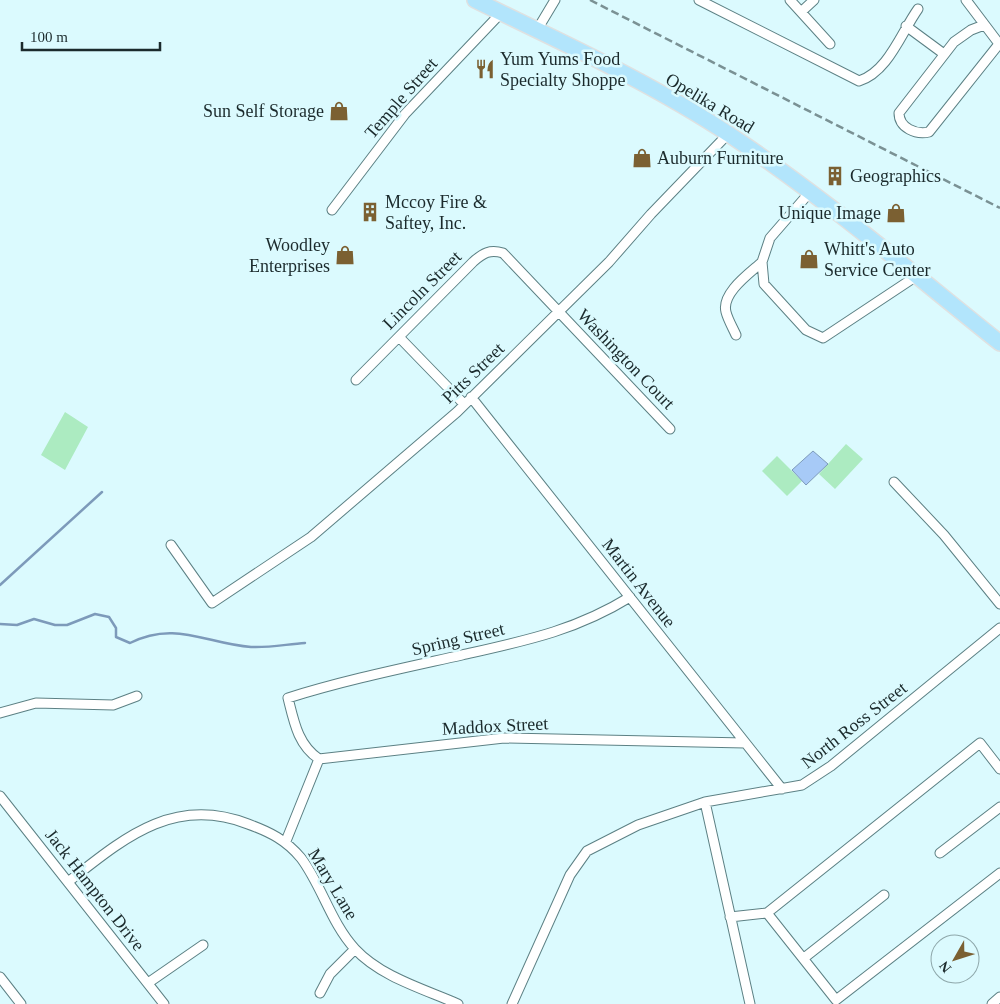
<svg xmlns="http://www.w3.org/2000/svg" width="1000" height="1004" viewBox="0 0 1000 1004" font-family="Georgia,serif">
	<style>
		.green { fill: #acebc1 }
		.water { fill: #a7caf7; stroke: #7d9aba }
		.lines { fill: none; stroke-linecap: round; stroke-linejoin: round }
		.stream { stroke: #7d9aba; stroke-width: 2.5 }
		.street-casing { stroke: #5c8084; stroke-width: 11 }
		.primary-casing { stroke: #dfe1e1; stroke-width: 18 }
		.street { stroke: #fff; stroke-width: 9 }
		.primary { stroke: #b2e5fc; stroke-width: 15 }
		.rail { stroke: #7a9194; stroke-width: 2.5; stroke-dasharray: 8 4; stroke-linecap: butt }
		.labels { text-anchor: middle; stroke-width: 5; stroke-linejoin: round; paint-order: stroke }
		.poi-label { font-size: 18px; fill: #1b2a2c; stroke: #dbfafe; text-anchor: start }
		.street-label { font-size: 18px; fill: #1b2a2c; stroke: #dbfafe }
	</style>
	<rect width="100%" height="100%" fill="#dbfafe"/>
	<!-- green -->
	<path class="green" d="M65 412 88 427 65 470 41 455Z
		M846 444 863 459 835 489 819 474Z
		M777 456 802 481 787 496 762 471Z"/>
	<!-- water -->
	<path class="water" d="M813 451 828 464 806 485 792 470Z"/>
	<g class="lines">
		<!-- stream -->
		<path class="stream" d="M0 585 102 492
			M0 624 17 625 34 619 55 625H67L95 614 109 617 116 628V637L130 643C175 620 207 644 251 647 269 648 288 644 305 643"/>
		<defs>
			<path id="street" d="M699 0 859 81C888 72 901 33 918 9
				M790 0 830 44
				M966 0 1000 45
				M801 12 814 0
				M984 25 971 30 954 42 899 113C899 128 916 135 929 132L999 44
				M906 26 944 54
				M537 30 555 0
				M810 192 770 238 762 262 764 284 806 330 823 338 918 275
				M332 210 405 114 501 13
				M736 335C733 328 728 320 726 312 721 293 750 273 762 262
				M399 337 464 404
				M356 380 473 262C483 253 490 249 503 253L670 429
				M471 397 782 789
				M894 482 944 535 1000 604
				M171 545 212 603 311 537 457 412 609 262 651 214 728 134
				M630 597C575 631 524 641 462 655 404 668 345 680 288 698 294 722 298 745 319 759L504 738 745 743
				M0 713 36 703 113 705 137 696
				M1000 769 980 743 767 913 836 1000 1000 873
				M0 796 164 1004
				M705 802 750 1004
				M286 841 319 759
				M940 853 1000 807
				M68 882C123 839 173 795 248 824 270 832 286 840 301 858 322 886 331 923 355 949 381 977 424 989 458 1004
				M730 917 767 913
				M804 958 884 895
				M0 977 21 1004
				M148 983 203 945
				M320 993 330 974 355 949
				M512 1004 570 875 587 851 638 825 705 802 802 785 831 766 1000 628
				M992 1004 1000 997"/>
			<path id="primary" d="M475 0C561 42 650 82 730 135 825 198 911 272 1000 343"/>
		</defs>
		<!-- street casing -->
		<use href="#street" class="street-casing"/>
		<!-- primary casing -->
		<use href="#primary" class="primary-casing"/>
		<!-- street -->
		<use href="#street" class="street"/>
		<!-- primary -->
		<use href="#primary" class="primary"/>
		<!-- rail -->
		<path class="rail" d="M590 0 1000 208"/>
	</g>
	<!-- icons -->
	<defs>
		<symbol id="restaurant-bare" viewBox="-9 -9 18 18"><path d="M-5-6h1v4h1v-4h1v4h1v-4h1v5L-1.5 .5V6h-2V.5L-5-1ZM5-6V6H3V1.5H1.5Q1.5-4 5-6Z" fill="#7b6032" stroke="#dbfafe" stroke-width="2.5" paint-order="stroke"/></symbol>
		<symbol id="shop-bare" viewBox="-9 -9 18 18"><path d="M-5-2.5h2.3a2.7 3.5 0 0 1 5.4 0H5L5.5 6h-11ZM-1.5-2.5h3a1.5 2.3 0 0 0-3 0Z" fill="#7b6032" stroke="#dbfafe" stroke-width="2.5" paint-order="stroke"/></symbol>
		<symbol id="building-bare" viewBox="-9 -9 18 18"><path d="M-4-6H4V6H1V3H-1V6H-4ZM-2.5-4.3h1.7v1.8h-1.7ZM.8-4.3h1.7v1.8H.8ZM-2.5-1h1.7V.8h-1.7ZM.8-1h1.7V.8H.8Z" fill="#7b6032" stroke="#dbfafe" stroke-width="2.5" paint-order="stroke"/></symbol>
	</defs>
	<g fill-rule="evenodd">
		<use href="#restaurant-bare" x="471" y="55" width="28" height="28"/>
		<use href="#shop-bare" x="325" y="97" width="28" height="28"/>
		<use href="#shop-bare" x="628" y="144" width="28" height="28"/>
		<use href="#building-bare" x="821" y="162" width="28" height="28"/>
		<use href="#building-bare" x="356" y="198" width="28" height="28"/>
		<use href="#shop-bare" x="882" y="199" width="28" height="28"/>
		<use href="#shop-bare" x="331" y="241" width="28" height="28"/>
		<use href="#shop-bare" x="795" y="245" width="28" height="28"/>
	</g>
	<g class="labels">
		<!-- poi labels -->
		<g class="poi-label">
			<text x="500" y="65">Yum Yums Food<tspan x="500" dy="21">Specialty Shoppe</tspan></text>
			<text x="324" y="117" text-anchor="end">Sun Self Storage</text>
			<text x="657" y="164">Auburn Furniture</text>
			<text x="850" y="182">Geographics</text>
			<text x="385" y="208">Mccoy Fire &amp;<tspan x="385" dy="21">Saftey, Inc.</tspan></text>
			<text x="881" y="219" text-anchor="end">Unique Image</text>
			<text x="330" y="251" text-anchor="end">Woodley<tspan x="330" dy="21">Enterprises</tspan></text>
			<text x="824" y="255">Whitt's Auto<tspan x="824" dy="21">Service Center</tspan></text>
		</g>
		<!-- street labels -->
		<g class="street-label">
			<text transform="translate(401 98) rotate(-49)" y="6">Temple Street</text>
			<text transform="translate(710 103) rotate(31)" y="6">Opelika Road</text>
			<text transform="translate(422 290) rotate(-45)" y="6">Lincoln Street</text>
			<text transform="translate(626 359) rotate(46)" y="6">Washington Court</text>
			<text transform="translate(473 373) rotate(-44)" y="6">Pitts Street</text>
			<text transform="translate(639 583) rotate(52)" y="6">Martin Avenue</text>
			<text transform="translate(458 639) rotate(-13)" y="6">Spring Street</text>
			<text transform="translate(854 725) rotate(-38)" y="6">North Ross Street</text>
			<text transform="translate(495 726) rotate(-3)" y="6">Maddox Street</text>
			<text transform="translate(333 884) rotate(59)" y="6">Mary Lane</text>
			<text transform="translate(95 890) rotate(52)" y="6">Jack Hampton Drive</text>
		</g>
	</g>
	<!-- north arrow -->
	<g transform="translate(955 959) rotate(231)"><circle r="24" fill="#dbfafe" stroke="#8ea7aa"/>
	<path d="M0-4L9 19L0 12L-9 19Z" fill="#7b6032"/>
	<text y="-8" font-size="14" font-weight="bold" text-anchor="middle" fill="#1b2a2c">N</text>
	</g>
	<!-- scale -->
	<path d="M22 42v8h138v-8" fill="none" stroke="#1b2a2c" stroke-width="2.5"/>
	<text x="30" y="42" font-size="15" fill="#1b2a2c" stroke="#dbfafe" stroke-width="4" paint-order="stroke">100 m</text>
</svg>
